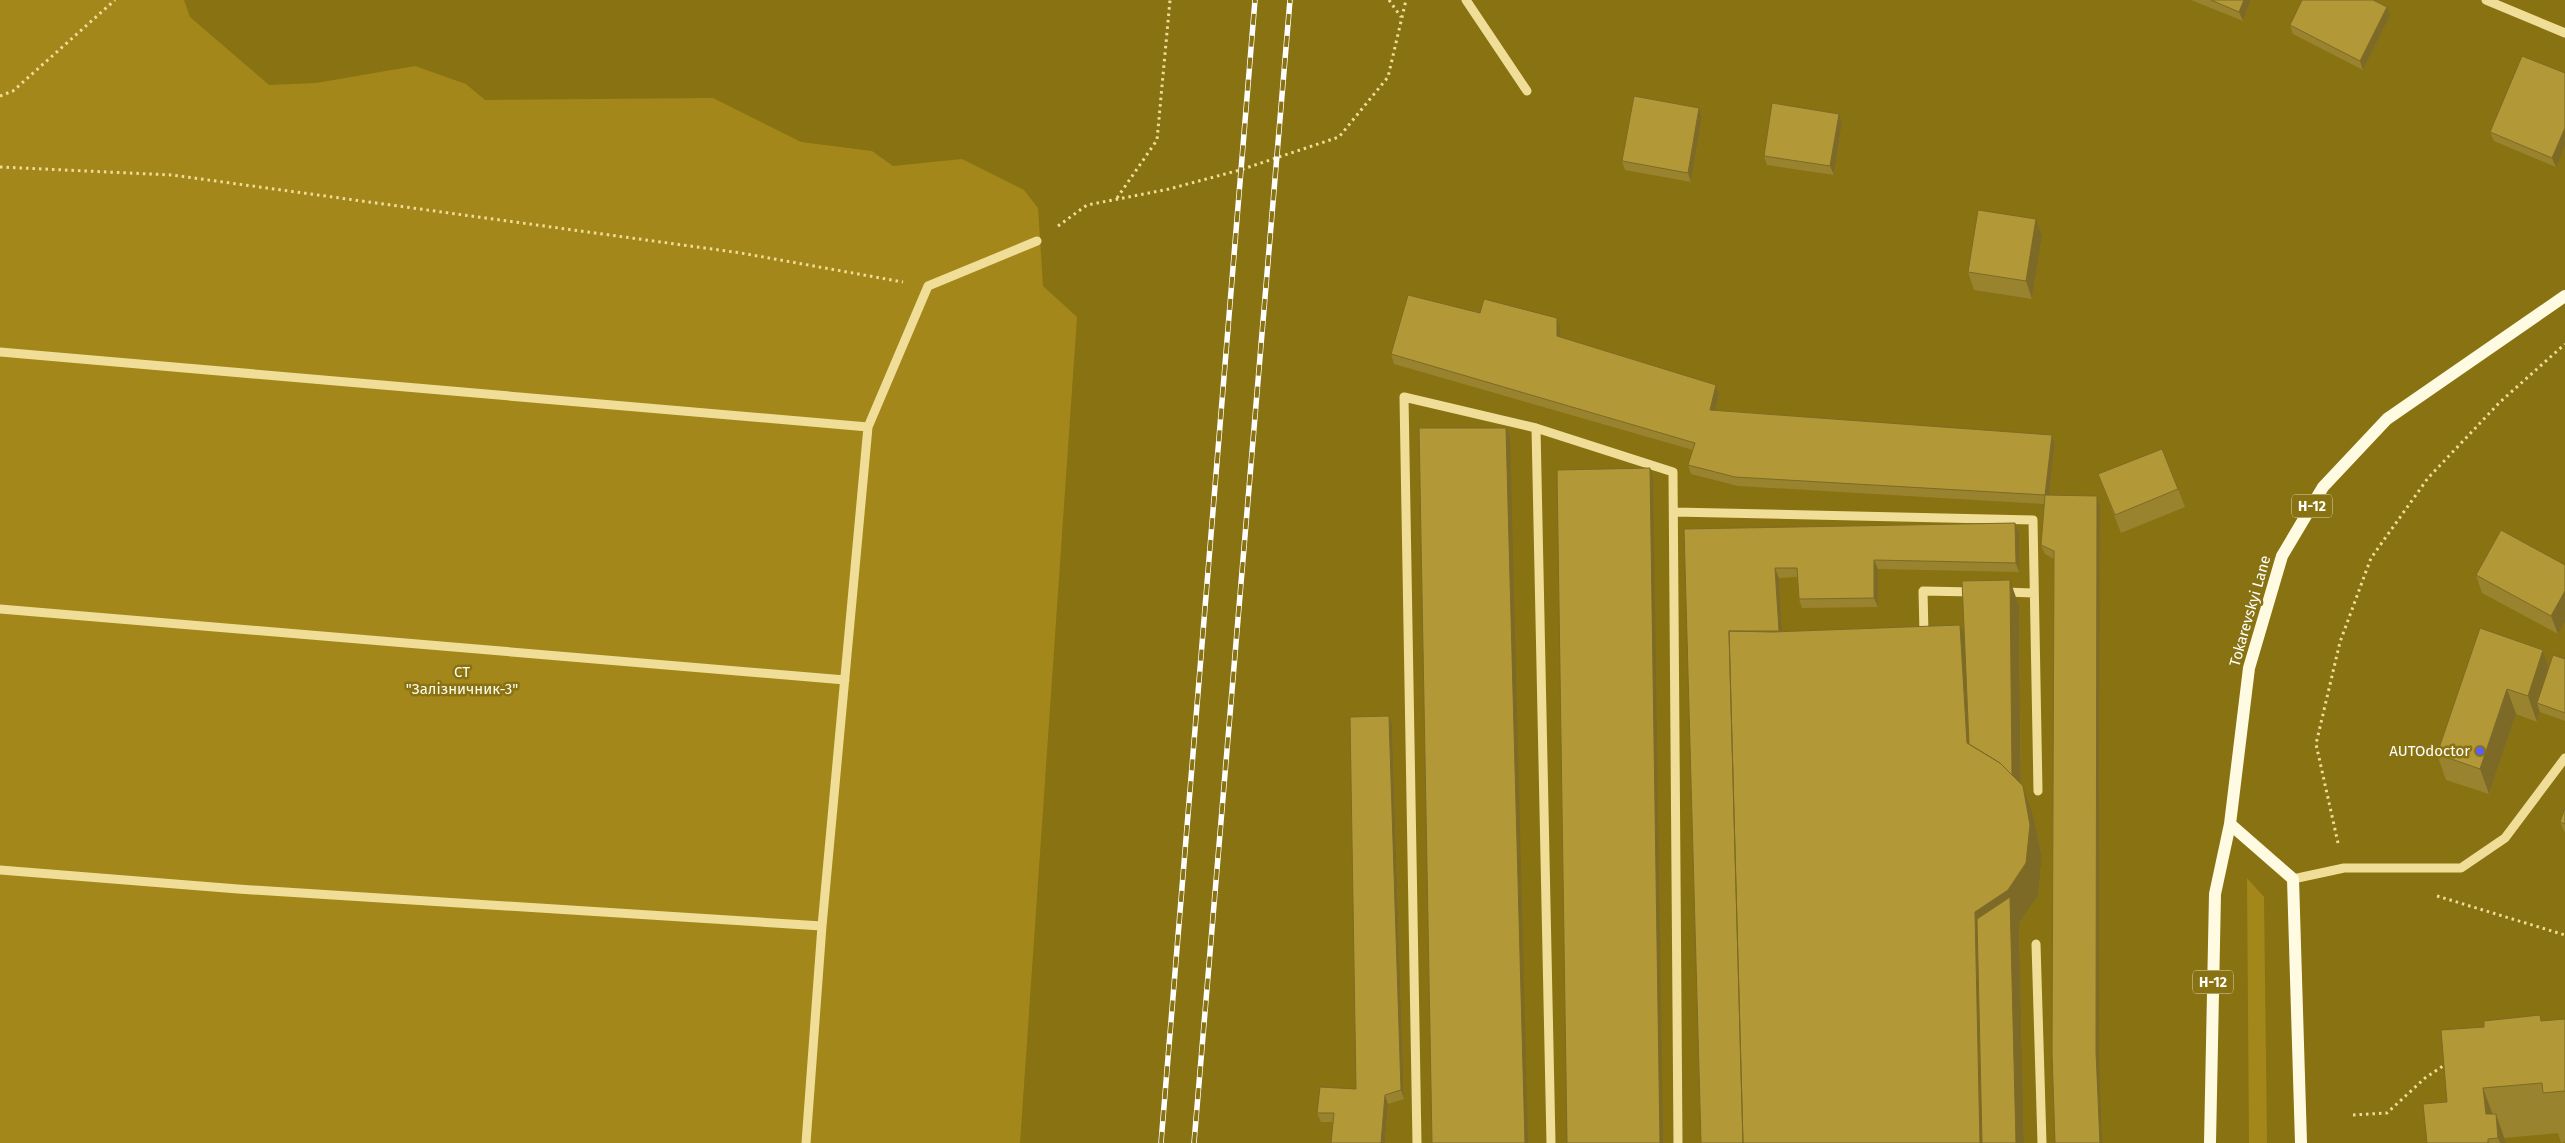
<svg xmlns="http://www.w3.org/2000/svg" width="2565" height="1143" viewBox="0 0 2565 1143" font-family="'Fira Sans',sans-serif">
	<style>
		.green { fill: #a4871a }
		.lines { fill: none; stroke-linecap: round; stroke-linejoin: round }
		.path { stroke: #f0de98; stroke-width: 3; stroke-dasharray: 2.5 4; stroke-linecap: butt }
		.minor { stroke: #f0de98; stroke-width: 9 }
		.major { stroke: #fffbe2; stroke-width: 12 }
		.rail-casing { stroke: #fff; stroke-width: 5.5 }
		.rail { stroke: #897212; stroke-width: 4; stroke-dasharray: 11; stroke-linecap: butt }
		.wall { fill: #99832e }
		.shaded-wall { fill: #7d6a26 }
		.building { fill: #b29836; stroke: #7d6a26 }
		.poi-dot { fill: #5860ff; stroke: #897212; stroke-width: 2 }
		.labels { text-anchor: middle; stroke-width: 5; stroke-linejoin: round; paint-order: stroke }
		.shield { fill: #897212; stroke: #dcd5b8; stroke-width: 1 }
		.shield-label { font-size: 14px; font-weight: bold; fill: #fff }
		.street-label { font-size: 15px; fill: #fff; stroke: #897212 }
		.park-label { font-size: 15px; fill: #fefbef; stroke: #897212 }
		.poi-label { font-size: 15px; fill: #fff; stroke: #897212; text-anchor: end }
	</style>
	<rect width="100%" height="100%" fill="#897212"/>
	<!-- green -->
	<path class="green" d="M0 0H184L190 17 269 85 316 83 415 66 466 84 485 100 713 98 801 142 872 151 893 166 962 159 1024 190 1038 208 1043 286 1077 317 1020 1143H0Z
		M2247 878 2264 897 2267 1143H2249Z"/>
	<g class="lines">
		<!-- path -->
		<path class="path" d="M1389 0 1401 17
			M0 96 13 91 115 0
			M0 167 172 175 741 253 903 282
			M1117 198 1157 140 1170 0
			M1058 226 1087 205 1169 189 1240 170 1339 137 1388 77 1406 0
			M2338 843 2316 744 2340 642 2371 558 2428 478 2500 402 2565 344
			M2437 896 2565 935
			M2353 1115 2387 1113 2425 1078 2446 1064"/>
		<!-- minor -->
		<path class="minor" d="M1466 0 1527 91
			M2486 0 2565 33
			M0 352 868 427
			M1536 428 1551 1143
			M1674 512 2033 520 2038 791
			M2004 592 2034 593
			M0 609 845 680
			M1920 634H1924L1923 591 1974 592
			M0 870 238 889 822 926
			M2293 879 2344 868H2461L2505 838 2565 758
			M2036 944 2042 1143
			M806 1143 822 926 868 427 928 286 1037 241
			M1417 1143 1404 397 1536 428 1673 472 1678 1143"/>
		<!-- major -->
		<path class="major" d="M2230 824 2293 879 2301 1143
			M2210 1143 2215 894 2230 824 2249 668 2282 556 2323 487 2387 419 2565 296"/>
		<defs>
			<path id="rail" d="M1161 1143 1255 0
				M1194 1143 1290 0"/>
		</defs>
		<!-- rail casing -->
		<use href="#rail" class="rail-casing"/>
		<!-- rail -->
		<use href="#rail" class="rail"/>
	</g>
	<!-- wall -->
	<path class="wall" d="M2191 0H2251L2243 21Z
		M2390 16 2363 70 2293 34 2290 25Z
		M2565 73 2556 167 2494 141 2490 132Z
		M1699 108 1702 117 1691 182 1625 170 1622 161Z
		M1842 123 1834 175 1767 165 1764 156Z
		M2042 237 2032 299 1974 290 1968 272Z
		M1480 313 1560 328V337L1716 385 1719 394 1715 410 2052 435 2055 444 2049 495 2097 496 2100 506 2099 1061 2054 559 2045 554 2041 545 2044 504 1738 486 1691 474 1688 465 1693 450 1394 364 1391 354Z
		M2098 474 2178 489 2185 507 2121 533Z
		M2015 523 2019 532V572L1878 569V607L1802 608 1799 599 1797 577 1779 578 1782 631 1964 637 2019 606 2021 784 2034 818 2042 857 2038 896 2019 923 2024 1143 1684 529Z
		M2565 565 2558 634 2482 593 2476 575Z
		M2543 650 2549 667 2565 659V721L2540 712 2537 722 2516 714 2489 794 2446 780 2437 754Z
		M1392 725 1404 1099 1388 1104 1385 1143H1331L1333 1122H1321L1317 1113 1356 1089Z
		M2565 808V832L2564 831 2560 822Z
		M2565 1019V1142L2561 1143 2558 1133 2504 1138 2506 1143H2427L2484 1027Z"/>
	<!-- shaded-wall -->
	<path class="shaded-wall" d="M2244 0H2251L2243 21 2239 12Z
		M2387 7 2390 16 2363 70 2360 61Z
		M1699 108 1702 117 1691 182 1688 173Z
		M1839 114 1842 123 1834 175 1830 166Z
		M2565 128V145L2556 167 2552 158Z
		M2036 219 2042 237 2032 299 2026 281Z
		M1557 318 1560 328V346L1557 336Z
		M1716 385 1719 394 1713 419 1710 410Z
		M1506 428 1510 437 1528 1143H1525Z
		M2052 435 2055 444 2048 504 2045 495Z
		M1650 468 1653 477 1663 1143H1660Z
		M2097 496 2100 506 2099 1061 2102 1143H2100L2096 1052Z
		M2015 523 2019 532V572L2016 563Z
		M1874 560 1878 569V607L1874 598Z
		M1775 568 1779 578 1784 664 1781 655Z
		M2010 580 2019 606 2021 805 2012 779Z
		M2565 591V621L2558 634 2551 616Z
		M1960 625 1972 658 1978 755 1967 743Z
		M2543 650 2552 676 2537 703 2540 712 2537 722 2528 696Z
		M2507 689 2516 714 2489 794 2480 769Z
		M1389 716 1392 725 1404 1099 1401 1090Z
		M2023 786 2034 818 2042 857 2038 896 2019 923 2024 1143H1980L1975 912Z
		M2483 1088 2497 1126 2496 1114 2506 1143H2500L2498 1138 2486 1114Z
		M1385 1095 1388 1104 1385 1143H1381Z"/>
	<!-- building -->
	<path class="building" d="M2211 0H2244L2239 12Z
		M2302 0H2373L2387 7 2360 61 2290 25Z
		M2522 56 2565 73V128L2552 158 2490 132Z
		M1634 96 1699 108 1688 173 1622 161Z
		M1772 103 1839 114 1830 166 1764 156Z
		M1978 210 2036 219 2026 281 1968 272Z
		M1408 295 1480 313 1484 299 1557 318V336L1716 385 1710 410 2052 435 2045 495 1735 477 1688 465 1695 443 1391 354Z
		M1419 428H1506L1525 1143H1432Z
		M2162 449 2178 489 2115 515 2098 474Z
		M1650 468 1660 1143H1567L1557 470Z
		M2045 495 2097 496 2096 1052 2100 1143H2055L2052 1053 2054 551 2041 545Z
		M2015 523 2016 563 1874 560V598L1799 599 1797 568H1775L1779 631H1729L1743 1143H1701L1684 529Z
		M2501 530 2565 565V591L2551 616 2476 575Z
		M2010 580 2012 775 2000 763 1969 744 1962 581Z
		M1960 625 1967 743 2000 763 2023 786 2030 825 2026 863 2008 890 1975 912 1980 1143H1743L1729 631 1772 632Z
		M2480 628 2543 650 2528 696 2507 689 2480 769 2437 754Z
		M2553 655 2565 659V713L2537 703Z
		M1389 716 1401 1090 1385 1095 1381 1143H1331L1334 1113H1317L1320 1087 1356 1089 1350 717Z
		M2565 808V824L2560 822Z
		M2010 897 2016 1143H1982L1977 919Z
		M2540 1015 2541 1021 2565 1019V1091L2543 1093 2542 1083 2483 1088 2486 1114H2496L2498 1138 2488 1139V1143H2427L2423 1104 2447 1102 2441 1030 2484 1027V1021Z"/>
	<!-- markers -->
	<circle class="poi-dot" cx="2480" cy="751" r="5"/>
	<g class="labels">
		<!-- shield labels -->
		<g class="shield">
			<rect x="2292" y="494.5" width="40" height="23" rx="4"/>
			<rect x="2193" y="970.5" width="40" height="23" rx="4"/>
		</g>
		<g class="shield-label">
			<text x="2312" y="511">Н-12</text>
			<text x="2213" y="987">Н-12</text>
		</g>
		<!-- street labels -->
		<g class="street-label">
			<text transform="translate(2250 611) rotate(-74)" y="5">Tokarevskyi Lane</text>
		</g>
		<!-- park labels -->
		<g class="park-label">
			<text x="462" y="677">СТ<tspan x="462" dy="17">"Залізничник-3"</tspan></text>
		</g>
		<!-- poi labels -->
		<g class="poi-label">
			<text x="2470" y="756">AUTOdoctor</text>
		</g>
	</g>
</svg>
